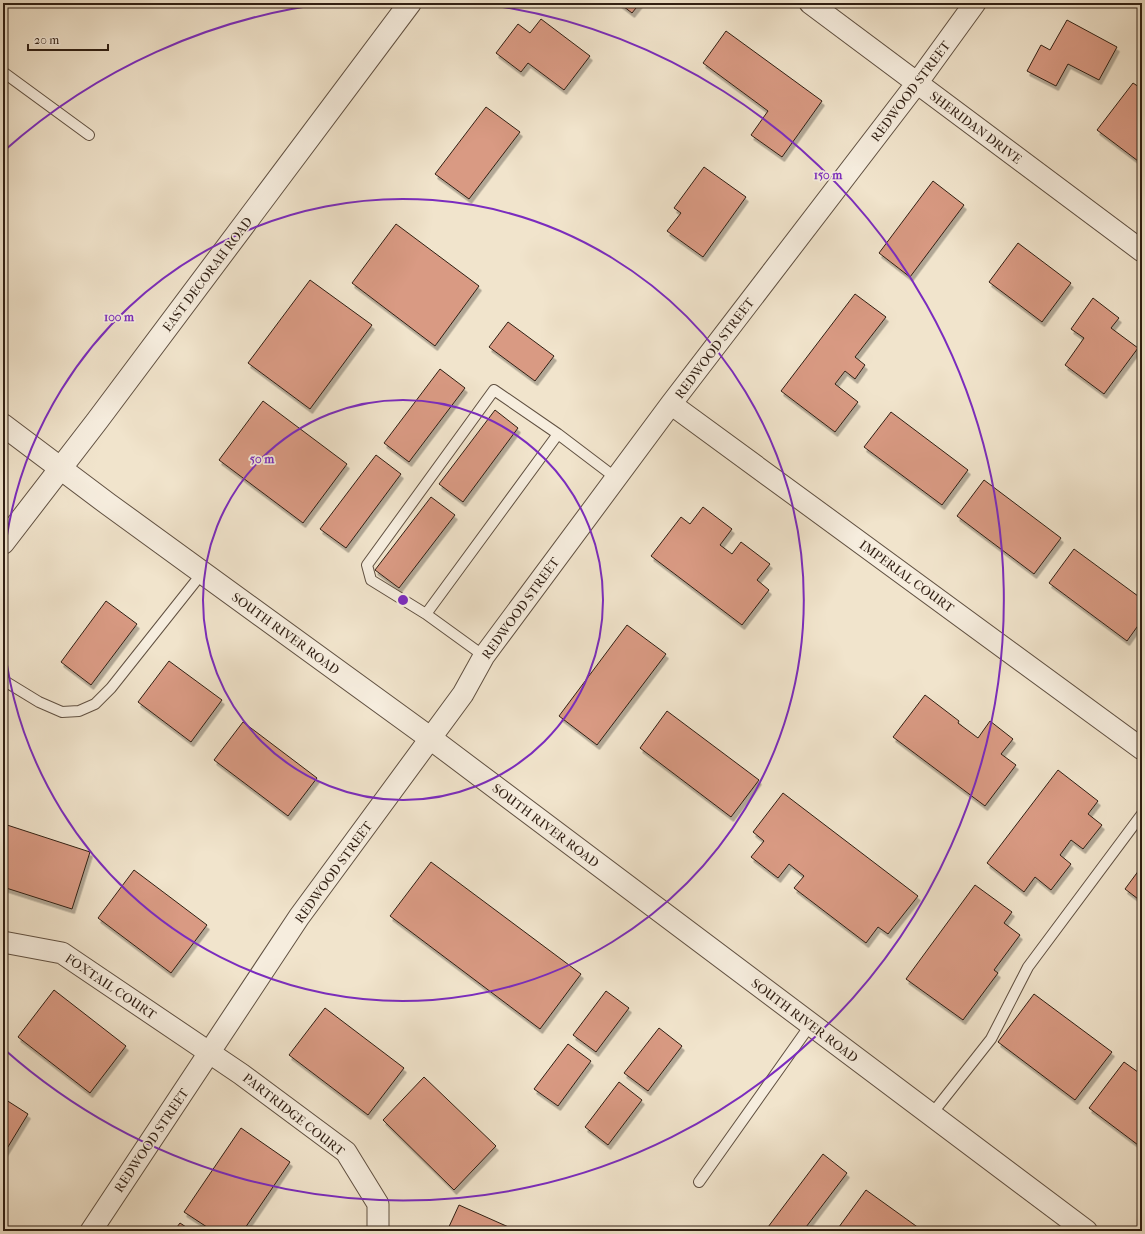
<svg xmlns="http://www.w3.org/2000/svg" width="1145" height="1234" viewBox="0 0 1145 1234" font-family="'IM FELL French Canon',serif">
	<style>
		.building { fill: #d99a83; stroke: #301f13; filter: url(#shadow) }
		.lines { fill: none; stroke-linecap: round; stroke-linejoin: round }
		.service-casing { stroke: #605041; stroke-width: 12 }
		.minor-casing { stroke: #605041; stroke-width: 23 }
		.tertiary-casing { stroke: #605041; stroke-width: 24 }
		.service { stroke: #f6edde; stroke-width: 10 }
		.minor { stroke: #f6edde; stroke-width: 21 }
		.tertiary { stroke: #f6edde; stroke-width: 22 }
		.ring { fill: none; stroke: #7b2cbf; stroke-width: 2 }
		.labels { text-anchor: middle; stroke-width: 3.5; stroke-linejoin: round; paint-order: stroke }
		.street-label { font-size: 13px; fill: #301f13; stroke: #f6edde }
		.centre { fill: #7b2cbf; stroke: #f6edde; stroke-width: 2 }
		.ring-label { font-size: 12px; text-anchor: middle; font-weight: bold; fill: #7b2cbf; stroke: #f6edde; stroke-width: 3.5; stroke-linejoin: round; paint-order: stroke }
	</style>
	<defs>
		<filter id="shadow"><feDropShadow dx="2.5" dy="4.5" stdDeviation="0" flood-color="#0004"/></filter>
	</defs>
	<rect width="100%" height="100%" fill="#f1e4cc"/>
	<filter id="stains"><feTurbulence type="fractalNoise" baseFrequency=".005" numOctaves="4"/><feColorMatrix values="0 0 0 0 .2 0 0 0 0 .09 0 0 0 0 .02 0 0 0 .5 -.17"/></filter>
	<radialGradient id="worn" r=".72"><stop offset=".6" stop-color="#630" stop-opacity="0"/><stop offset="1" stop-color="#630" stop-opacity=".3"/></radialGradient>
	<!-- building -->
	<path class="building" d="M619 3H640L632 13Z
		M541 19 590 56 564 90 528 63 521 72 496 53 518 24 530 33Z
		M1067 20 1117 47 1099 80 1068 64 1056 86 1027 71 1041 45 1050 50Z
		M726 31 822 101 782 157 751 135 768 111 703 63Z
		M1133 83 1142 89V164L1097 130Z
		M486 107 520 132 469 199 435 174Z
		M704 167 746 197 703 257 667 231 681 213 674 208Z
		M933 181 964 205 910 277 879 253Z
		M396 224 479 286 435 346 352 283Z
		M1018 243 1071 283 1042 322 989 282Z
		M310 280 372 325 310 409 248 363Z
		M855 294 886 317 855 357 865 365 855 379 845 371 835 384 858 402 835 432 781 391Z
		M1093 298 1119 318 1111 328 1138 348 1104 394 1065 365 1084 338 1071 329Z
		M508 322 554 356 535 381 489 347Z
		M440 369 465 388 409 462 384 443Z
		M263 401 347 464 303 523 219 460Z
		M495 410 518 428 463 502 439 484Z
		M891 412 968 470 942 505 864 447Z
		M376 455 401 474 346 548 320 529Z
		M984 480 1061 538 1034 574 957 516Z
		M431 497 455 515 399 588 375 570Z
		M703 507 732 529 720 545 732 554 741 542 770 564 757 580 769 590 742 625 651 556 681 517 690 524Z
		M1074 549 1142 599V620L1127 641 1049 583Z
		M106 601 137 624 91 685 61 662Z
		M627 625 666 654 597 745 559 716Z
		M169 661 222 700 191 742 138 702Z
		M925 695 959 721 958 723 978 738 990 721 1013 739 1001 754 1016 765 985 806 893 737Z
		M667 711 759 780 731 817 640 748Z
		M243 722 317 778 288 816 214 760Z
		M1058 770 1098 801 1088 814 1102 825 1083 849 1071 840 1060 855 1071 864 1051 890 1035 877 1024 892 987 863Z
		M783 793 918 896 888 934 878 927 866 943 794 888 804 876 789 864 778 878 751 857 764 841 753 832Z
		M4 824 90 852 72 909 3 887Z
		M431 862 581 974 540 1029 390 916Z
		M1142 866V902L1125 889Z
		M134 870 207 925 171 973 98 918Z
		M975 885 1012 912 1004 923 1020 935 994 970 998 973 963 1020 906 979Z
		M54 990 126 1046 90 1093 18 1037Z
		M606 991 629 1008 596 1052 573 1035Z
		M1034 994 1112 1052 1075 1100 998 1042Z
		M325 1008 404 1068 368 1115 289 1055Z
		M659 1028 682 1046 648 1091 624 1073Z
		M568 1044 591 1061 558 1106 534 1089Z
		M1124 1062 1142 1075V1148L1089 1108Z
		M424 1077 496 1146 454 1190 383 1120Z
		M619 1082 642 1100 608 1145 585 1127Z
		M3 1098 28 1114 3 1155Z
		M241 1128 290 1162 243 1231H213L184 1212Z
		M823 1154 847 1173 803 1231H765Z
		M866 1190 923 1231H836Z
		M459 1205 513 1229 512 1231H447Z
		M180 1223 192 1231H174Z"/>
	<g class="lines">
		<defs>
			<path id="service" d="M3 72 89 135
				M426 614 371 580 367 565 494 390 558 434
				M484 656 426 614 558 434 616 478
				M3 680 39 702 62 712 79 711 95 704 111 688 203 572
				M931 1115 991 1039 1028 967 1142 814
				M699 1182 811 1024"/>
			<path id="minor" d="M810 3 1142 251
				M671 404 1142 749
				M3 942 62 953 241 1074 346 1152 378 1204V1231
				M91 1231 299 917 463 694 484 656 671 404 917 83 975 3"/>
			<path id="tertiary" d="M3 425 108 504 430 738 1086 1231
				M3 543 97 421 410 3"/>
		</defs>
		<!-- service casing -->
		<use href="#service" class="service-casing"/>
		<!-- minor casing -->
		<use href="#minor" class="minor-casing"/>
		<!-- tertiary casing -->
		<use href="#tertiary" class="tertiary-casing"/>
		<!-- service -->
		<use href="#service" class="service"/>
		<!-- minor -->
		<use href="#minor" class="minor"/>
		<!-- tertiary -->
		<use href="#tertiary" class="tertiary"/>
	</g>
	<!-- distance rings -->
	<g class="ring">
		<circle cx="403" cy="600" r="200"/>
		<path d="M3 569A401 401 0 1 1 3 631"/>
		<path d="M5 150A601 601 0 0 1 330 3M476 3A601 601 0 1 1 5 1050"/>
	</g>
	<g class="labels">
		<!-- street labels -->
		<g class="street-label">
			<text transform="translate(910 91) rotate(-53)" y="5">REDWOOD STREET</text>
			<text transform="translate(976 127) rotate(37)" y="5">SHERIDAN DRIVE</text>
			<text transform="translate(207 274) rotate(-53)" y="5">EAST DECORAH ROAD</text>
			<text transform="translate(714 348) rotate(-53)" y="5">REDWOOD STREET</text>
			<text transform="translate(907 576) rotate(36)" y="5">IMPERIAL COURT</text>
			<text transform="translate(520 608) rotate(-54)" y="5">REDWOOD STREET</text>
			<text transform="translate(286 633) rotate(36)" y="5">SOUTH RIVER ROAD</text>
			<text transform="translate(546 825) rotate(37)" y="5">SOUTH RIVER ROAD</text>
			<text transform="translate(333 872) rotate(-54)" y="5">REDWOOD STREET</text>
			<text transform="translate(111 986) rotate(34)" y="5">FOXTAIL COURT</text>
			<text transform="translate(805 1020) rotate(37)" y="5">SOUTH RIVER ROAD</text>
			<text transform="translate(294 1114) rotate(38)" y="5">PARTRIDGE COURT</text>
			<text transform="translate(151 1140) rotate(-56)" y="5">REDWOOD STREET</text>
		</g>
	</g>
	<circle cx="403" cy="600" r="6" class="centre"/>
	<g class="ring-label">
		<text x="828" y="179">150 m</text>
		<text x="119" y="321">100 m</text>
		<text x="262" y="463">50 m</text>
	</g>
	<!-- margin -->
	<rect width="1145" height="1234" fill="none" stroke="#f1e4cc" stroke-width="16"/>
	<rect x="4" y="4" width="1137" height="1226" fill="none" stroke="#301f13" stroke-width="2"/>
	<rect x="8" y="8" width="1129" height="1218" fill="none" stroke="#301f13"/>
	<!-- scale -->
	<path d="M28 44v6h80v-6" fill="none" stroke="#301f13" stroke-width="2"/>
	<text x="34" y="44" font-size="12" fill="#301f13" stroke="#f6edde" stroke-width="3" paint-order="stroke">20 m</text>
	<rect width="100%" height="100%" filter="url(#stains)"/>
	<rect width="100%" height="100%" fill="url(#worn)"/>
</svg>
